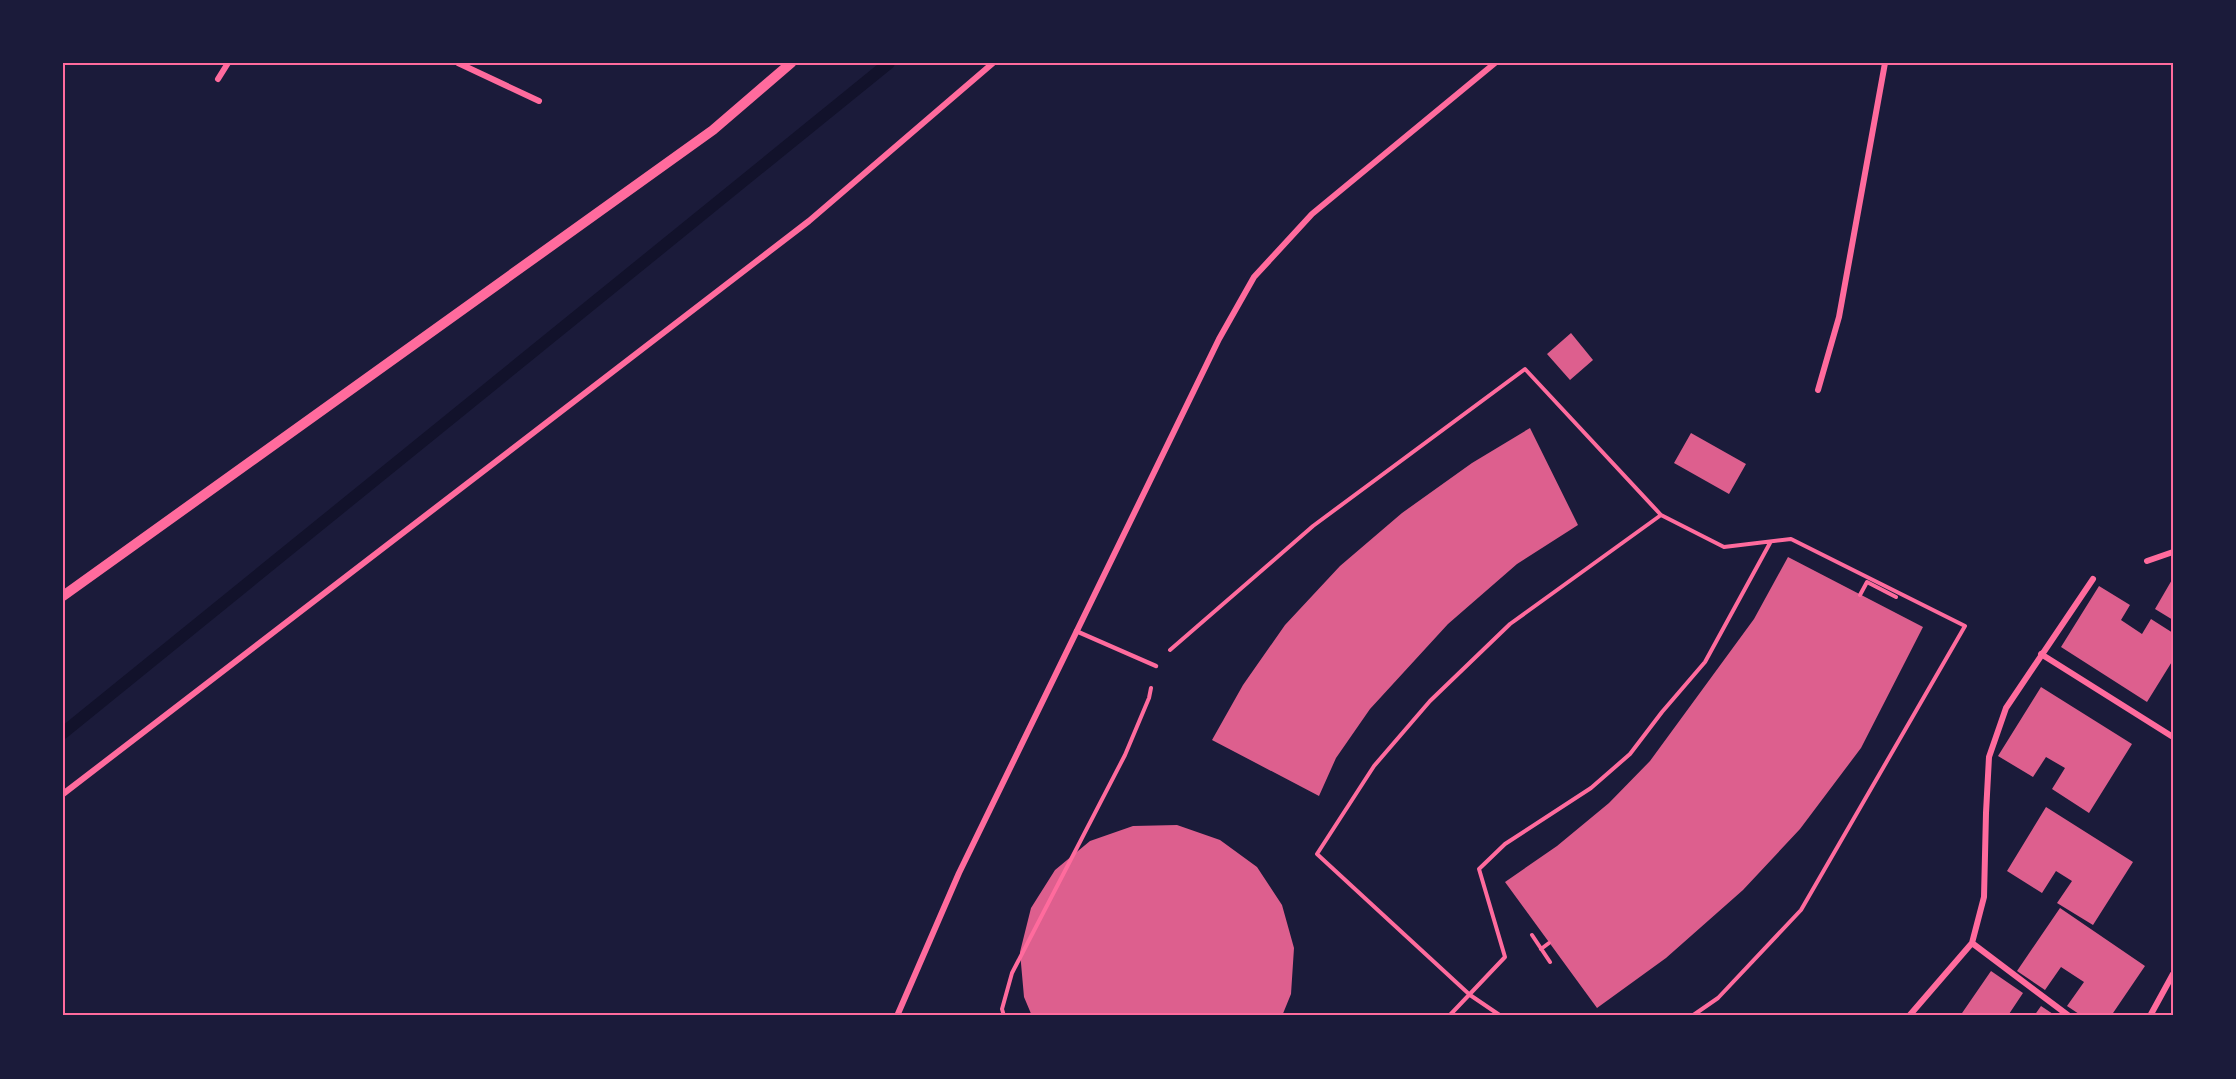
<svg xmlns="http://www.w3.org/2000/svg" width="2236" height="1079" viewBox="0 0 2236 1079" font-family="Raleway,sans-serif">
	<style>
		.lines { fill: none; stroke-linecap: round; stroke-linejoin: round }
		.stream { stroke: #12122b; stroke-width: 12 }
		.building { fill: #dd5f8e }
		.path { stroke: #ff6b9d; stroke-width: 4 }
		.service { stroke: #ff6b9d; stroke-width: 4.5 }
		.minor { stroke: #ff6b9d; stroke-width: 6 }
		.tertiary { stroke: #ff6b9d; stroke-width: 10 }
		.neatline { fill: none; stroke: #ff6b9d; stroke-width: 2 }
	</style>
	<rect width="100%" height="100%" fill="#1b1b3a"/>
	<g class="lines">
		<!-- stream -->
		<path class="stream" d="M63 733 889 63"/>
	</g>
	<!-- building -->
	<path class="building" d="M1571 333 1593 360 1570 380 1547 354Z
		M1530 428 1578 525 1517 564 1448 624 1370 709 1336 758 1319 796 1212 740 1243 685 1285 625 1340 566 1402 513 1472 463Z
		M1691 433 1746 464 1729 494 1674 463Z
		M1788 557 1923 627 1861 748 1800 829 1743 890 1666 958 1597 1008 1505 882 1557 846 1609 803 1650 761 1754 619Z
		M2173 578V620L2155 609Z
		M2099 586 2130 605 2121 620 2142 634 2151 619 2173 633V660L2147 702 2061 647Z
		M2041 687 2132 744 2089 813 2052 789 2065 768 2046 757 2033 777 1998 756Z
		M2046 807 2133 862 2093 925 2057 903 2072 881 2056 871 2042 893 2007 871Z
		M1177 825 1220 840 1257 867 1282 905 1294 948 1291 994 1282 1016H1032L1024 997 1020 952 1031 908 1055 870 1090 841 1133 826Z
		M2060 908 2145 966 2111 1016H2082L2067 1006 2084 982 2061 967 2045 990 2017 971Z
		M1991 971 2023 993 2009 1014 2011 1016H1960Z
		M2041 1006 2056 1016H2034Z"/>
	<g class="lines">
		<!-- path -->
		<path class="path" d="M1860 595 1867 582 1896 597
			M1170 650 1313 526 1525 369 1661 515 1724 547 1791 539 1965 626 1801 910 1718 998 1692 1016
			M1532 935 1550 962
			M1541 949 1549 943
			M1004 1016 1002 1009 1012 973 1125 755 1149 698 1151 688
			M1449 1016 1505 957 1479 869 1505 844 1591 788 1630 754 1662 712 1705 662 1770 543
			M1501 1016 1470 995 1317 854 1374 766 1430 701 1510 624 1661 515"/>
		<!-- service -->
		<path class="service" d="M1076 631 1156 666"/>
		<!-- minor -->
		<path class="minor" d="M458 63 539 101
			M218 79 228 63
			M1818 390 1839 317 1885 63
			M2147 561 2173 552
			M2041 654 2173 737
			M63 794 809 221 993 63
			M1972 943 2069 1016
			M897 1016 959 873 1219 339 1254 277 1312 214 1495 63
			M1909 1016 1972 943 1984 897 1986 813 1989 757 2006 708 2093 579
			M2150 1016 2173 974"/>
		<!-- tertiary -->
		<path class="tertiary" d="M63 596 713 130 791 63"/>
	</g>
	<!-- border -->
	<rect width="2236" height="1079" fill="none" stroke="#1b1b3a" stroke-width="129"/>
	<rect x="64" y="64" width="2108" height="950" class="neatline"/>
</svg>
